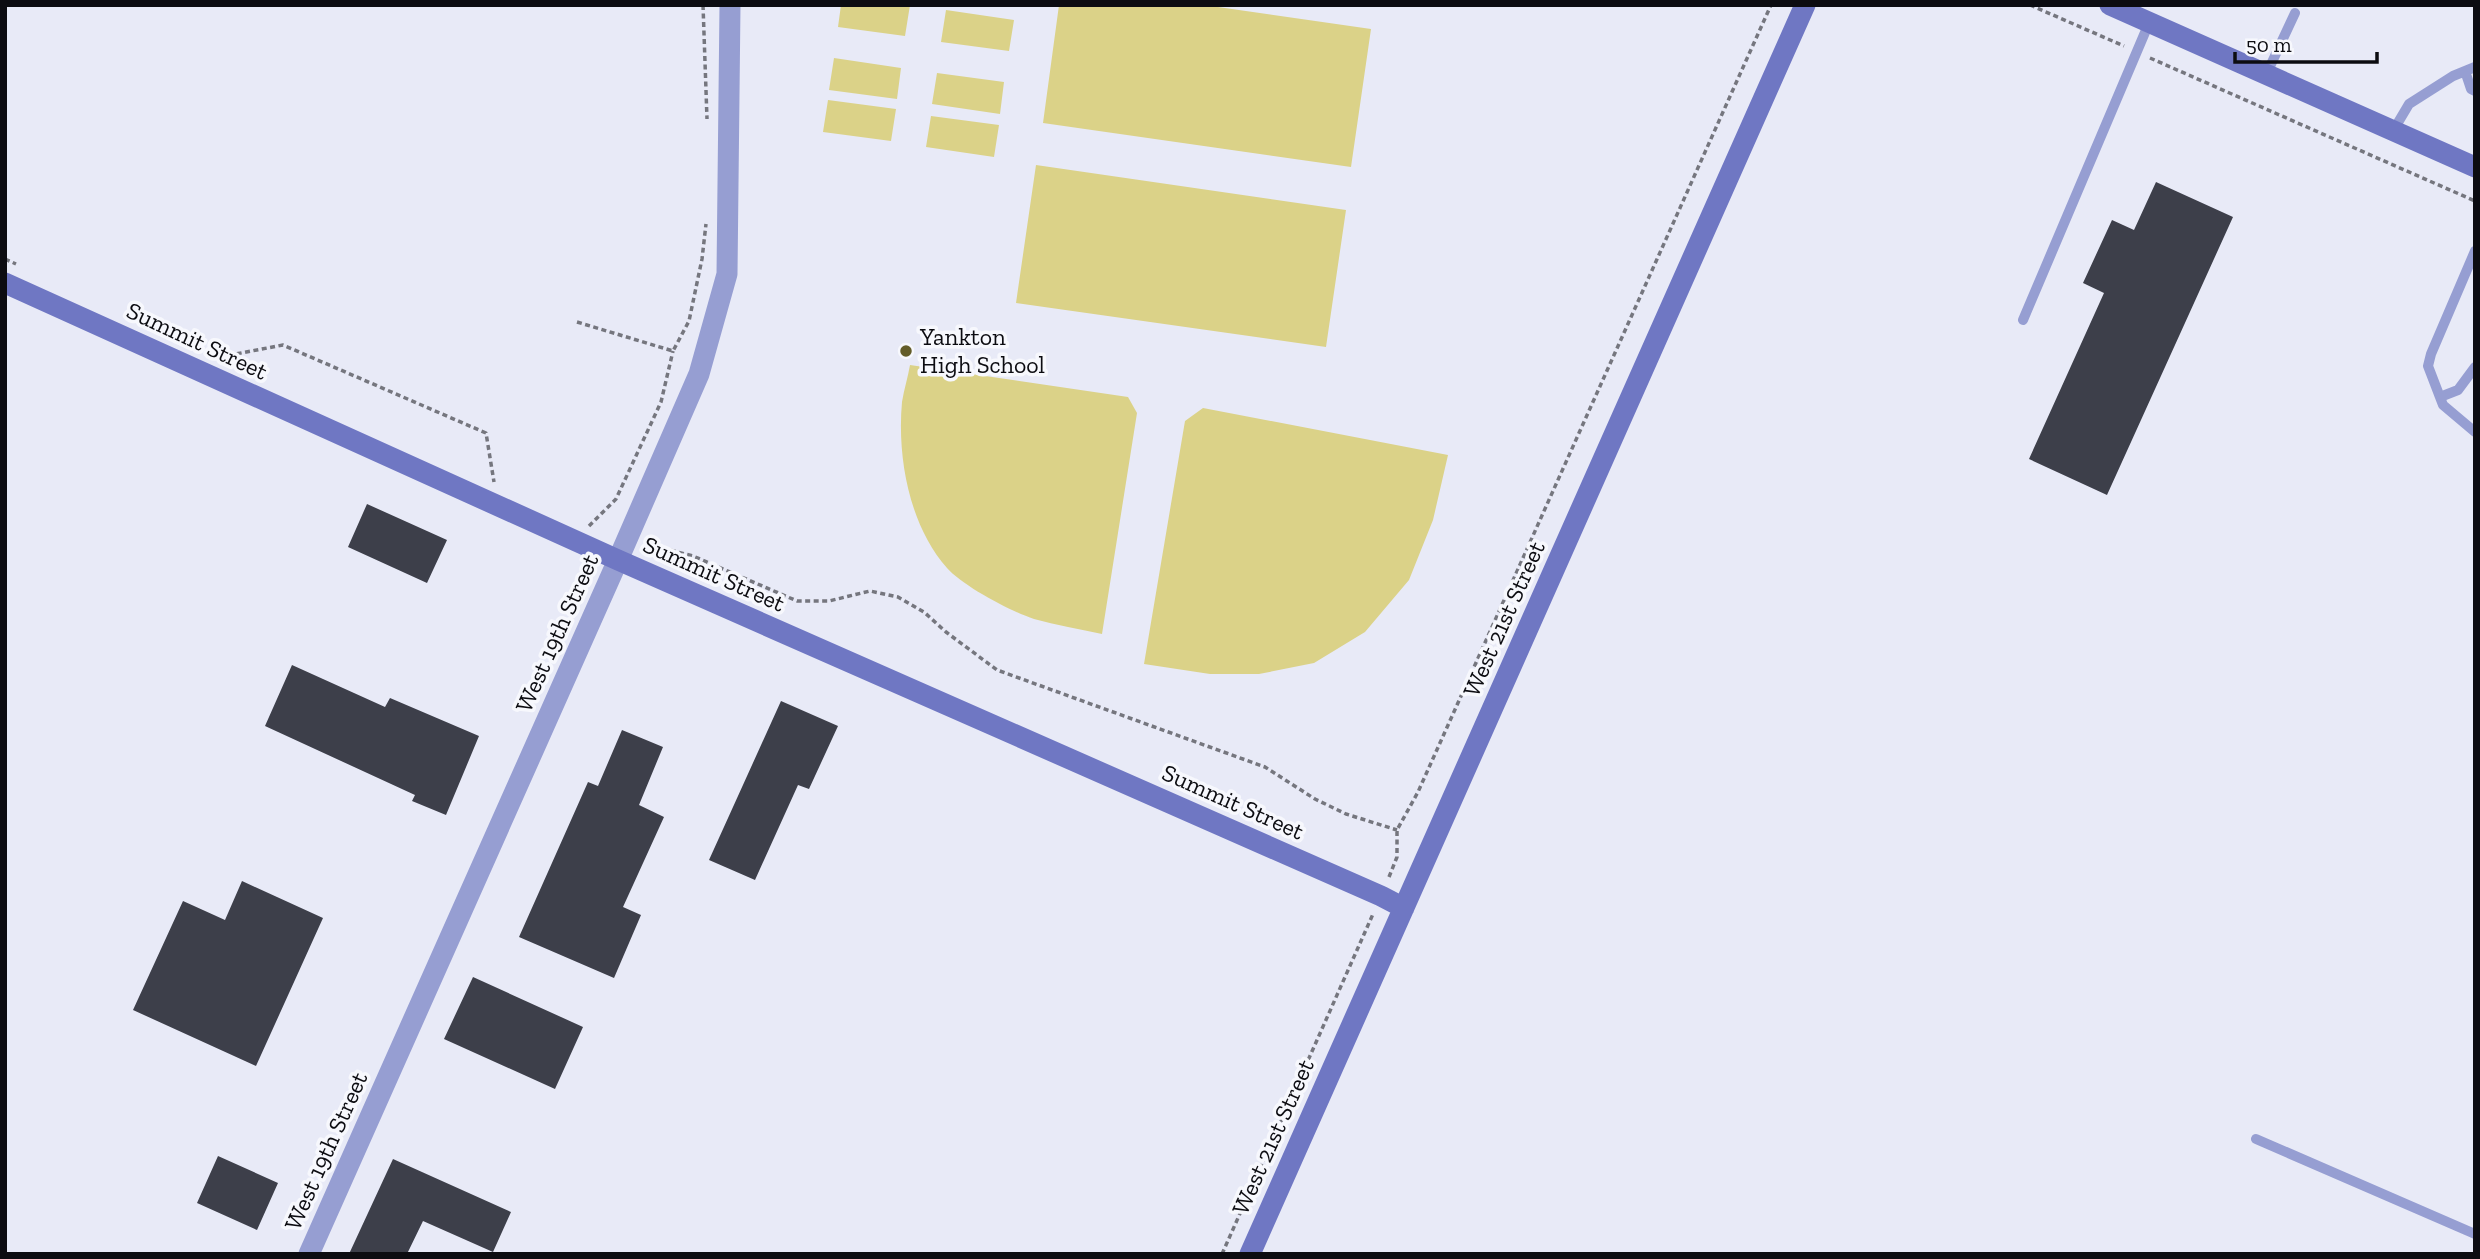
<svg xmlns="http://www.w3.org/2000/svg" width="2480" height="1259" viewBox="0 0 2480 1259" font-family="'Zilla Slab',serif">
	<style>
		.pitch { fill: #dbd288 }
		.building { fill: #3d3f4a }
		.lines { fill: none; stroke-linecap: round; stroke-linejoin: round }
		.path { stroke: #75767e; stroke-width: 3.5; stroke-dasharray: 5 3.5; stroke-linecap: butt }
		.lane { stroke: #969ed2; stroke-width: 10 }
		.street { stroke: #969ed2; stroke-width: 21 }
		.secondary { stroke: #6f77c3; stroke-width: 21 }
		.poi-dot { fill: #635c29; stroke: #f7f8fd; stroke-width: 2.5 }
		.labels { text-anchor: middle; stroke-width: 7; stroke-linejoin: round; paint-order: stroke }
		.poi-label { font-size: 24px; fill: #0c0c11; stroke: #f7f8fd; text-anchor: start }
		.street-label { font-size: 24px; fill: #0c0c11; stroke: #f7f8fd }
	</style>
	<rect width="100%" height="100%" fill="#e8eaf7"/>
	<!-- pitch -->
	<path class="pitch" d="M841 5H910L905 36 838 27Z
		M1059 5H1204L1371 29 1351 167 1043 123Z
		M946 10 1014 20 1009 51 941 42Z
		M834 58 901 68 897 99 829 90Z
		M937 73 1004 82 1000 114 932 104Z
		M828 100 896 109 891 141 823 132Z
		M931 116 999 125 994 157 926 147Z
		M1036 165 1346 210 1326 347 1016 303Z
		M910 365 1128 397 1137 413 1102 634C1080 629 1056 625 1034 619 1010 611 963 586 947 568 909 525 897 457 902 402 904 389 908 377 910 365Z
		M1203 408 1448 455 1433 520 1409 580 1365 632 1314 663 1259 674H1210L1144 664 1185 421Z"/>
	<!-- building -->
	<path class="building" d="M2156 182 2233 217 2107 495 2029 459 2104 293 2083 283 2112 220 2134 230Z
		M367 504 447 540 427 583 348 547Z
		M292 665 385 707 390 698 479 736 446 815 412 801 415 795 265 726Z
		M781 701 838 726 809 789 798 785 755 880 709 860Z
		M622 730 663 747 639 805 664 817 623 907 641 915 614 978 519 937 588 782 598 786Z
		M242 881 323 918 256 1066 133 1010 183 901 225 920Z
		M473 977 583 1027 555 1089 444 1039Z
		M218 1156 278 1183 257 1230 197 1203Z
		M393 1159 511 1212 493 1252 423 1221 407 1254H349Z"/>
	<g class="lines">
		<!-- path -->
		<path class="path" d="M703 5 707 119
			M2030 5 2124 46
			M2150 58 2475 201
			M5 259 16 264
			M577 322 673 351 689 321 702 259 706 224
			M220 357 283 345 486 433 494 482
			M589 526 616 499 661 402 673 351
			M646 544 693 556 797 601H829L870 591 898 597 924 612 946 632 997 670 1265 767 1315 799 1346 814 1397 830
			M1389 877 1397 857V830L1418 792 1771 5
			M1222 1254 1373 914"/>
		<!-- lane -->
		<path class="lane" d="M2465 71 2471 89 2475 91
			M2266 75 2295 13
			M2393 131 2409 104 2453 76 2475 67
			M2475 251 2431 354 2428 366 2443 405 2475 432
			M2023 320 2149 23
			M2440 397 2458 390 2475 367
			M2256 1139 2475 1234"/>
		<!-- street -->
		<path class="street" d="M309 1254 618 560 699 374 727 274 730 5"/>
		<!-- secondary -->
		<path class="secondary" d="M2110 5 2475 167
			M5 283 618 560 1381 896 1404 908
			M1250 1254 1805 5"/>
	</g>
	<!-- markers -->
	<circle class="poi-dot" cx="906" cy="351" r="7"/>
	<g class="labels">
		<!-- poi labels -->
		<g class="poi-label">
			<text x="920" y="345">Yankton<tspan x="920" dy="28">High School</tspan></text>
		</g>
		<!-- street labels -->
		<g class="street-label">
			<text transform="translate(197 341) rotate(25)" y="8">Summit Street</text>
			<text transform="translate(714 574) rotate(24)" y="8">Summit Street</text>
			<text transform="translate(1504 619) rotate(-66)" y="8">West 21st Street</text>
			<text transform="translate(557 633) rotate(-66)" y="8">West 19th Street</text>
			<text transform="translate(1233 802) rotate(24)" y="8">Summit Street</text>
			<text transform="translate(1273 1137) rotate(-66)" y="8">West 21st Street</text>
			<text transform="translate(326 1151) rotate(-66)" y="8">West 19th Street</text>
		</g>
	</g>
	<!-- border -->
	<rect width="2480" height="1259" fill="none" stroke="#0c0c11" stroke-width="14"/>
	<!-- scale -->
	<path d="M2235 52v10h142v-10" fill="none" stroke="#0c0c11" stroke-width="3.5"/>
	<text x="2246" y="52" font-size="21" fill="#0c0c11" stroke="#f7f8fd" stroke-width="5" paint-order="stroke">50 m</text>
</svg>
